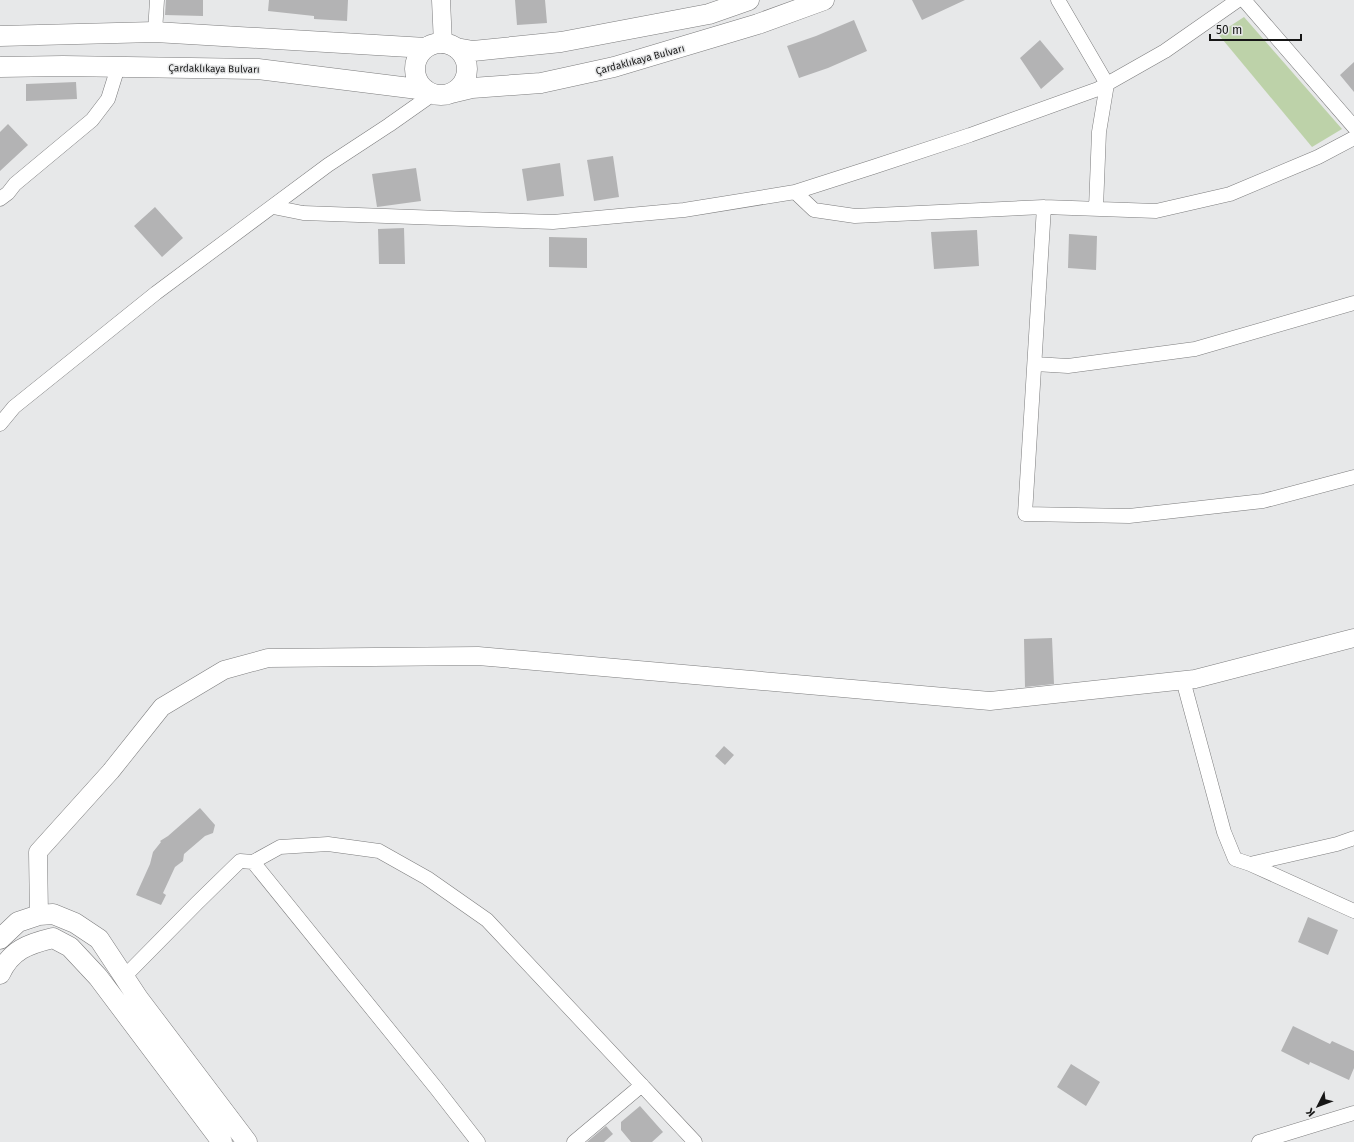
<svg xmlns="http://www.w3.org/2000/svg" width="1354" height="1142" viewBox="0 0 1354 1142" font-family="'Fira Sans',sans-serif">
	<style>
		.green { fill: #bdd2a9 }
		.building { fill: #b3b3b4 }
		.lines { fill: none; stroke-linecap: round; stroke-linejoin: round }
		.minor-casing { stroke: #7c7c7d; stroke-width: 15 }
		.tertiary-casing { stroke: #7c7c7d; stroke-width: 19 }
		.secondary-casing { stroke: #7c7c7d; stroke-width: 21 }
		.minor { stroke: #fff; stroke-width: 14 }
		.tertiary { stroke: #fff; stroke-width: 18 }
		.secondary { stroke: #fff; stroke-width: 20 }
		.labels { text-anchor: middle; stroke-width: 3; stroke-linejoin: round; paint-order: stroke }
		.street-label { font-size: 10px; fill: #161616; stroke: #e7e8e9 }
	</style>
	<rect width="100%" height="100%" fill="#e7e8e9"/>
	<!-- green -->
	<path class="green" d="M1244 17 1342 129 1312 147 1218 34Z"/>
	<!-- building -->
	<path class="building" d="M166 0H203V16L165 15Z
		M269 0H348L347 21 314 19V16L268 11Z
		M515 0H545L547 23 517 25Z
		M912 0H965L922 20Z
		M854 20 867 51 828 68 799 78 787 46 816 36Z
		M1040 40 1064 69 1041 89 1020 58Z
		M1354 62V92L1340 75Z
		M76 82 77 99 26 101V84Z
		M8 124 28 145 0 171V132Z
		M613 156 619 197 594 201 587 160Z
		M560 163 564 196 527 201 522 169Z
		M416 168 421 201 377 207 372 174Z
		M155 207 183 238 162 257 134 226Z
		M404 228 405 264H379L378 229Z
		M977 230 979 266 934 269 931 232Z
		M1069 234 1097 236 1096 270 1068 268Z
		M549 237 587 238V268L549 267Z
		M1052 638 1054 684 1025 687 1024 639Z
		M724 746 734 755 725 765 715 756Z
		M200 808 215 825 213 833 205 836 184 854 183 861 175 867 163 893 166 895 161 905 136 895 150 864 153 852 161 842 160 841 168 836Z
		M1308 917 1338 930 1328 955 1298 942Z
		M1293 1026 1330 1044 1332 1041 1354 1051V1068L1349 1080 1310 1062 1309 1065 1281 1051Z
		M1071 1064 1100 1082 1086 1106 1057 1087Z
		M640 1106 663 1132 652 1142H631L621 1130V1122Z
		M606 1126 613 1134 604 1142H587Z"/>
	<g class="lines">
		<defs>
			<path id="minor" d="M1058 0 1107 84 1099 132 1096 208
				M1244 0 1354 127
				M155 32 157 0
				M795 192 814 210 855 216 1044 207 1156 211 1230 194 1318 157 1354 138
				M0 199 8 193 15 184 92 120 108 99 118 67
				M273 207 303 213 553 222 684 210 795 192 873 167 970 135 1098 89 1165 51 1238 0
				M1044 207 1025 514 1129 516 1263 501 1354 477
				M1035 364 1068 366 1195 349 1354 303
				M0 424 14 407 156 293 328 165 389 125 433 94
				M1183 680 1224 832 1235 859 1250 864 1337 844 1354 838
				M253 862 280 847 328 844 379 851 427 878 487 920 695 1142
				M1250 864 1354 911
				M124 977 197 903 240 861 253 862 436 1088 478 1142
				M574 1142 642 1085
				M1259 1142 1354 1113"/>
			<path id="tertiary" d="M441 0 443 44
				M39 915 38 852 111 771 162 707 224 670 268 658 478 656 990 701 1195 679 1354 638"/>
			<path id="secondary" d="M0 36 155 32 426 48
				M415 69a26 26 0 1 1 52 0a26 26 0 1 1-52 0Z
				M456 48 473 51 561 42 709 14 749 0
				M0 67 63 66 258 69 426 90
				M451 93 472 88 541 83 614 67 758 24 824 0
				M0 939 18 922 39 915 53 914 75 923 99 939 138 998 247 1142
				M0 974C11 950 28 944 53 938L70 947 98 977 222 1142"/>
		</defs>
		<!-- minor casing -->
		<use href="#minor" class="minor-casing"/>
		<!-- tertiary casing -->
		<use href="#tertiary" class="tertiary-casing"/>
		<!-- secondary casing -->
		<use href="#secondary" class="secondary-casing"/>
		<!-- minor -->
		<use href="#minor" class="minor"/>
		<!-- tertiary -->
		<use href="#tertiary" class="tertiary"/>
		<!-- secondary -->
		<use href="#secondary" class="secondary"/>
	</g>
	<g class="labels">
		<!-- street labels -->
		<g class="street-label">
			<text transform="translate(640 59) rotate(-15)" y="4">Çardaklıkaya Bulvarı</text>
			<text transform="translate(214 68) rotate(1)" y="4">Çardaklıkaya Bulvarı</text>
		</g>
	</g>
	<!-- north arrow -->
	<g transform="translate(1318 1106) rotate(228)" stroke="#e7e8e9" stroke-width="3" paint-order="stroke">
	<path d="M0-3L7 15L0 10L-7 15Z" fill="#161616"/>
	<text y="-6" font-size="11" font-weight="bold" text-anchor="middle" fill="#161616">K</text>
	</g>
	<!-- scale -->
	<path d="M1210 34v6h91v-6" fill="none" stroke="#161616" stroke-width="2"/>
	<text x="1216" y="34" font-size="12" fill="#161616" stroke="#e7e8e9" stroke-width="3" paint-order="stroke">50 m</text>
</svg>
